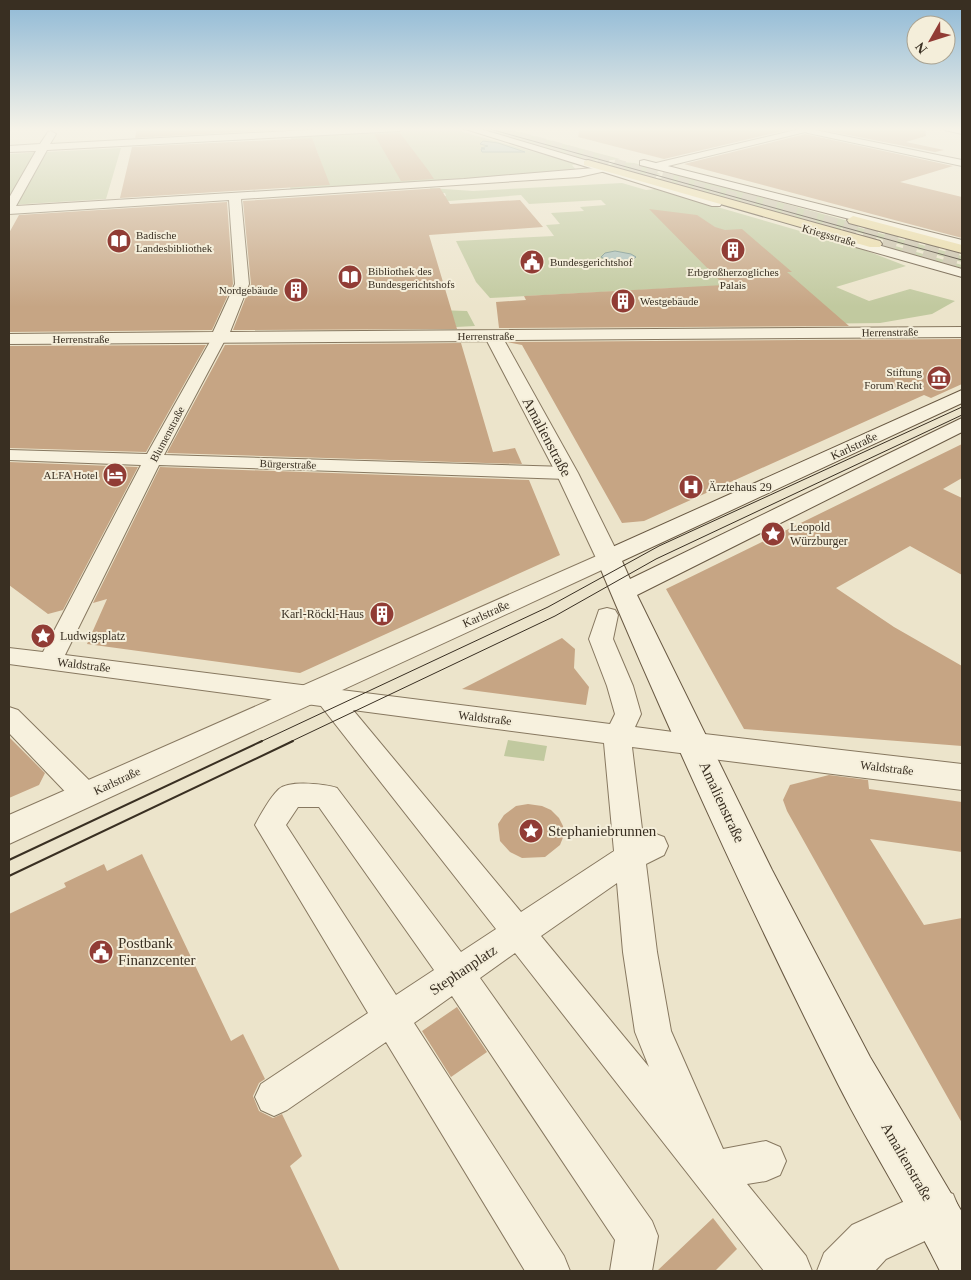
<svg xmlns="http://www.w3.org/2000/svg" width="971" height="1280" viewBox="0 0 971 1280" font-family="Georgia,serif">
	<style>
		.green { fill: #c1c99f }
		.water { fill: #abc1bc; stroke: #728f8a }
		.building { fill: #c6a584 }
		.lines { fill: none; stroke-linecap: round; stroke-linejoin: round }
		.primary-tunnel-far1 { stroke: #c8c0a9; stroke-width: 11; stroke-dasharray: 11 5.5; stroke-linecap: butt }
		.primary-tunnel { stroke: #c8c0a9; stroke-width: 14; stroke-dasharray: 14 7; stroke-linecap: butt }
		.pedestrian-casing { stroke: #877860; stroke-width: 2 }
		.minor-casing { stroke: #877860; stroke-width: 2 }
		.tertiary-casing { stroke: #877860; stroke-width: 2 }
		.secondary-casing { stroke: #695943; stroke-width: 2 }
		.primary-casing { stroke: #564634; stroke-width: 2 }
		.pedestrian { fill: #f7f1de; fill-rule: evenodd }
		.minor { fill: #f7f1de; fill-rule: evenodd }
		.tertiary { fill: #f7f1de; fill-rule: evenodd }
		.secondary { fill: #f7f1de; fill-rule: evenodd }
		.primary { fill: #eadba7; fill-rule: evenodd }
		.tram-far1 { stroke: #392f22; stroke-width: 1 }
		.tram { stroke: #392f22; stroke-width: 2 }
		.labels { text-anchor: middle; stroke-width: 4; stroke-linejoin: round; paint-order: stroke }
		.far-poi-label { font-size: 11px; fill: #392f22; stroke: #f4eeda; text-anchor: start }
		.far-street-label { font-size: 11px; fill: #392f22; stroke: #f4eeda }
		.street-label { font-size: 12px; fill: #392f22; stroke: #f4eeda }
		.poi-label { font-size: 12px; fill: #392f22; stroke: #f4eeda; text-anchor: start }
		.near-street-label { font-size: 15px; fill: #392f22; stroke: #f4eeda }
		.near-poi-label { font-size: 15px; fill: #392f22; stroke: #f4eeda; text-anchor: start }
	</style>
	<rect width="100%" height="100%" fill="#ece4cb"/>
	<!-- green -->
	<path class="green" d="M449 128 577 164 572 165 577 171 551 175 291 191 287 174 271 171 323 168 316 149 295 150 290 136Z
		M503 128 620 159C609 161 599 159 589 161L476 129Z
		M121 148 106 199 9 205V154Z
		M621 162 634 163 662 170 655 172 661 174C645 178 621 171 605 166Z
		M676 174 962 252 854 224 850 225 962 256V262L842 228 839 230 962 265V268L885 249 653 180Z
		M622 183 646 190 655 189 862 249 906 266 836 287 869 301 910 289 955 301 932 314 880 323 571 327 676 288 490 298 476 282 456 241 554 236 546 225 560 224 551 213 584 211 580 207 606 205 601 200 529 204 521 195 437 202 434 197 446 196 445 193 432 194 430 188 473 191Z
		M435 310 467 311 475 326 456 327 453 318Z
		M508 740 547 746 544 761 504 756Z"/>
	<!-- water -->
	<path class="water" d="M483 141 498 143 525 152H482L481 149H485L481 148 488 146 480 144Z
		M615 251 631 254 636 257C628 266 611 263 601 257L605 253Z"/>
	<!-- building -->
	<path class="building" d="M137 128 181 129 308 128 135 138Z
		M580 128H796L664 159 578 137Z
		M823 128H925L926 136 906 142 944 150 935 152 822 130Z
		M400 133 428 170 434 179 401 181 374 134Z
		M805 134 953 166 900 182 962 197V238L684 164Z
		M312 138 330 185 120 198 132 147Z
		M440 188 450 204 520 200 543 227 429 235 457 329 233 330 251 284 243 201Z
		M227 202 233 284 212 330 9 332V233L19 215Z
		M649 209 697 215 715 227 725 230 742 229 792 272H787L849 326 499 328 496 302 526 300 524 296 724 285Z
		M962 339V384L931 398 924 395 644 521 622 523 522 345 507 342Z
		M461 343 493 452 515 448 522 464 167 453 225 345Z
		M206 345 146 452 9 448V346Z
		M962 444V478L943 489 962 498V575L910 546 836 588 894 627 962 666V746L744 729 666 589Z
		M9 462 138 467 63 610 48 614 9 585Z
		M160 467 529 480 560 555 300 673 87 644 107 599 93 603Z
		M562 638 575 649 574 668 589 687 586 705 462 689Z
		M9 737 45 773 39 785 9 798Z
		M829 775 868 780 869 789 962 802V852L870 839 924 925 962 918V1123L787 811 783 800 790 785Z
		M528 804 542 806 551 810 559 818 563 826 564 835 560 845 545 857 522 858 510 852 500 841 498 824 504 815 516 806Z
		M142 854 231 1041 243 1034 265 1079 259 1083 253 1096 259 1111 273 1118 282 1114 302 1156 290 1166 340 1271H9V914L66 887 64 883 104 864 107 871Z
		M457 1007 487 1052 451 1077 422 1031Z
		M713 1218 737 1249 715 1271H657Z"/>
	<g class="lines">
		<!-- primary-tunnel-far1 -->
		<path class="primary-tunnel-far1" d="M487 128 746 201"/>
		<!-- primary-tunnel -->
		<path class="primary-tunnel" d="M742 199 962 261"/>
		<defs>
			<path id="pedestrian" d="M219 334 226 338 164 455 567 467 574 469 576 473 574 477 567 479 159 465 65 655 610 724 615 714 607 686 589 639 599 610 607 608 615 610 618 615 613 639 633 686 641 714 635 727 696 735 706 738 709 745 706 752 696 755 632 747 643 837 653 833 664 837 668 846 664 855 646 864 657 952 671 1031 723 1149 766 1141 780 1147 786 1161 780 1175 766 1181 747 1184 806 1256 812 1271H764L515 953 480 978 652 1221 658 1236 652 1271H610L615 1240 452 996 414 1023 564 1256 570 1271H525L386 1042 287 1110 274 1116 261 1110 255 1097 261 1084 368 1013 255 825C261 814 270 797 279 789 289 780 326 784 337 788L461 952 496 929 321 706 9 664V648L43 652 141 465 9 460V450L147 454 212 338ZM353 710 604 743 614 851 521 912ZM298 807H319L434 970 396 995 286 825ZM617 883 623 952 635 1032 649 1067 541 936Z
				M9 707 18 710 96 787 100 795 96 803 86 806 76 803 9 733Z"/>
			<path id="minor" d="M346 128H404L399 131 47 150 16 206 464 179 606 167V171L579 177 241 199 249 284 230 332 962 327V337L504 340 578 473 620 558 617 563 608 565 599 563 596 558 556 473 487 341 9 344V334L213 332 235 284 229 200 9 214V198L36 151 9 152V146L40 144 48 132 51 131 56 134 50 144Z
				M805 128 962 160V166L808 133 805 132Z
				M943 128H962V134L945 130Z
				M696 733 962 764V790L696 757 685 753 680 745 685 737Z
				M936 1187 953 1194 960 1211 953 1228 886 1259 875 1271H817L824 1253 852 1225Z"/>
			<path id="tertiary" d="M804 128H821L656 169 651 166 656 163Z
				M608 551 617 553 620 558 617 563 9 844V815Z"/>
			<path id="secondary" d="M462 128H477L720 200 722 203 720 206H712Z
				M644 160 962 240V248L640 165V161Z
				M836 233 962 269V277L831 240 829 237 831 234Z
				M962 390V403L622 561 630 579 962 418V432L637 595 772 870 870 1057 962 1212V1271H940C909 1208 871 1149 839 1086 752 914 671 736 596 558L599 553Z"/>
			<path id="primary" d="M588 160 880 241 882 244 880 247H870L584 165V161Z
				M853 216 962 245V253L849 223 847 220Z"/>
		</defs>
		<!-- pedestrian casing -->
		<use href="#pedestrian" class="pedestrian-casing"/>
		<!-- minor casing -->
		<use href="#minor" class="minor-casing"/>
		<!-- tertiary casing -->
		<use href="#tertiary" class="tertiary-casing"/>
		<!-- secondary casing -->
		<use href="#secondary" class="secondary-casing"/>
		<!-- primary casing -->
		<use href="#primary" class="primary-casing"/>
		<!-- pedestrian -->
		<use href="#pedestrian" class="pedestrian"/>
		<!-- minor -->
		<use href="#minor" class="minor"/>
		<!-- tertiary -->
		<use href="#tertiary" class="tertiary"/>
		<!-- secondary -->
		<use href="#secondary" class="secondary"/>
		<!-- primary -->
		<use href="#primary" class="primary"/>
		<!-- tram-far1 -->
		<path class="tram-far1" d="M486 128 962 260
			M260 742 548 607 659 546 962 407
			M290 742 555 616 656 559 962 415"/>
		<!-- tram -->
		<path class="tram" d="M9 860 262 741
			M9 876 293 741"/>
	</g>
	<!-- sky -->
	<linearGradient id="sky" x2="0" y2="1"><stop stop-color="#8fb9d6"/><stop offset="0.42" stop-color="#f6f3e8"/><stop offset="1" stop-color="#f6f3e8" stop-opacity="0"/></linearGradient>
	<rect width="971" height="307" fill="url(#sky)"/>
	<!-- icons -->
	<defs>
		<symbol id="library-disc" viewBox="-11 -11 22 22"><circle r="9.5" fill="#913c35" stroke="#f4eeda"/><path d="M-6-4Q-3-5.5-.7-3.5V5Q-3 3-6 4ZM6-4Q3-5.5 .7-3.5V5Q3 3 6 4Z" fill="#fff"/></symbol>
		<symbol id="building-disc" viewBox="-11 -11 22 22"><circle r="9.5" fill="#913c35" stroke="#f4eeda"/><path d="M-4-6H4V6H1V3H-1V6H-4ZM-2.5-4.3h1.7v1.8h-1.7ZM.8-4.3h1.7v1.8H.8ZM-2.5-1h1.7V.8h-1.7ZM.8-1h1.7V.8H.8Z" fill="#fff"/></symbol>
		<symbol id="civic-disc" viewBox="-11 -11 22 22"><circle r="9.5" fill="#913c35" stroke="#f4eeda"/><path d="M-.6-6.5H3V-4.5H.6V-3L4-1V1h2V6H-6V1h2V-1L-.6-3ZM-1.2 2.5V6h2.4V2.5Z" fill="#fff"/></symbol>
		<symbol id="museum-disc" viewBox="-11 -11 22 22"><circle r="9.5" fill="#913c35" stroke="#f4eeda"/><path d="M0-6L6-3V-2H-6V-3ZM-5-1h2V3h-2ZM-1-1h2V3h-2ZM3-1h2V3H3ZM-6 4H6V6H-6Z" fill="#fff"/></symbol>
		<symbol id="hotel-disc" viewBox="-11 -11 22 22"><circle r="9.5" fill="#913c35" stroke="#f4eeda"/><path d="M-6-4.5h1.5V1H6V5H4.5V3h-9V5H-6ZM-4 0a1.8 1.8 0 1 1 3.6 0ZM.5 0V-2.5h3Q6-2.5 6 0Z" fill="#fff"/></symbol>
		<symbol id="hospital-disc" viewBox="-11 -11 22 22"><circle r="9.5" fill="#913c35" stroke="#f4eeda"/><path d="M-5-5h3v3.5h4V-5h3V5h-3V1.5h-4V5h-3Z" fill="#fff"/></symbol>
		<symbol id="sight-disc" viewBox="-11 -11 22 22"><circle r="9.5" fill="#913c35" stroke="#f4eeda"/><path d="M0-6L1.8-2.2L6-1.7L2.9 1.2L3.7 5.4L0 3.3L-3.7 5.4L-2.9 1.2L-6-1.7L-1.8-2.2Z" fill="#fff"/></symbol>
	</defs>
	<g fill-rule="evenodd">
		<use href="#library-disc" x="105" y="227" width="28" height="28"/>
		<use href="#building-disc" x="719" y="236" width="28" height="28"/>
		<use href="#civic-disc" x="518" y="248" width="28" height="28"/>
		<use href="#library-disc" x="336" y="263" width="28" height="28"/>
		<use href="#building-disc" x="282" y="276" width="28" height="28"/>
		<use href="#building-disc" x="609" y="287" width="28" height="28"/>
		<use href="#museum-disc" x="925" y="364" width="28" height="28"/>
		<use href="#hotel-disc" x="101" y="461" width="28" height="28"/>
		<use href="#hospital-disc" x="677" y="473" width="28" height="28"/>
		<use href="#sight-disc" x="759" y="520" width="28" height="28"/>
		<use href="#building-disc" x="368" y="600" width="28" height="28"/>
		<use href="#sight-disc" x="29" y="622" width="28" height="28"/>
		<use href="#sight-disc" x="517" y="817" width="28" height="28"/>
		<use href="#civic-disc" x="87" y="938" width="28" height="28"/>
	</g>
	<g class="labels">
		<!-- far-poi labels -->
		<g class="far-poi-label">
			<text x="136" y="239">Badische<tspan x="136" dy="13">Landesbibliothek</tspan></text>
			<text x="550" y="266">Bundesgerichtshof</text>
			<text x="368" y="275">Bibliothek des<tspan x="368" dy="13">Bundesgerichtshofs</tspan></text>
			<text x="733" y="276" text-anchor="middle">Erbgroßherzogliches<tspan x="733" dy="13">Palais</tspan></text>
			<text x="278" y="294" text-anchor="end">Nordgebäude</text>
			<text x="640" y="305">Westgebäude</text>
			<text x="922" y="376" text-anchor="end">Stiftung<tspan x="922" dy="13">Forum Recht</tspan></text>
			<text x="98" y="479" text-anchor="end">ALFA Hotel</text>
		</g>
		<!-- far-street labels -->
		<g class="far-street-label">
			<text transform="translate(829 235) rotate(16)" y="4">Kriegsstraße</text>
			<text transform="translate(890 332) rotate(-1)" y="4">Herrenstraße</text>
			<text x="486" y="340">Herrenstraße</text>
			<text x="81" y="343">Herrenstraße</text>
			<text transform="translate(167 434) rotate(-62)" y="4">Blumenstraße</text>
			<text transform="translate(288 464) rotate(2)" y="4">Bürgerstraße</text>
		</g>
		<!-- street labels -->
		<g class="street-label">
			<text transform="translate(854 446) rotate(-25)" y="4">Karlstraße</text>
			<text transform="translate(486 614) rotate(-24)" y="4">Karlstraße</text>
			<text transform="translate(84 665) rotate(7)" y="4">Waldstraße</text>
			<text transform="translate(485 718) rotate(7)" y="4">Waldstraße</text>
			<text transform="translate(887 768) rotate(7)" y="4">Waldstraße</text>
			<text transform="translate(117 781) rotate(-25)" y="4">Karlstraße</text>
		</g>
		<!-- poi labels -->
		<g class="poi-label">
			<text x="708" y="491">Ärztehaus 29</text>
			<text x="790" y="531">Leopold<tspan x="790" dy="14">Würzburger</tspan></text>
			<text x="364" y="618" text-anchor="end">Karl-Röckl-Haus</text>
			<text x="60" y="640">Ludwigsplatz</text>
		</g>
		<!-- near-street labels -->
		<g class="near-street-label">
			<text transform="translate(547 437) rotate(62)" y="5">Amalienstraße</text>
			<text transform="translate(722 802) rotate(65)" y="5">Amalienstraße</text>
			<text transform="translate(463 970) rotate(-34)" y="5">Stephanplatz</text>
			<text transform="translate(907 1162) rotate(60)" y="5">Amalienstraße</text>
		</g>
		<!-- near-poi labels -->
		<g class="near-poi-label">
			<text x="548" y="836">Stephaniebrunnen</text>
			<text x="118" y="948">Postbank<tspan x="118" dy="17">Finanzcenter</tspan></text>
		</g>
	</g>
	<!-- border -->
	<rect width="971" height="1280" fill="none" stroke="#392f22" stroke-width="20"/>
	<!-- north arrow -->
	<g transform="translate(931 40) rotate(231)"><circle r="24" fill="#f4eeda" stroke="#a9a290"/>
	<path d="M0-4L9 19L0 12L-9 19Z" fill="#913c35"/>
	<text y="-8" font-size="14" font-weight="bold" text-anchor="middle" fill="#392f22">N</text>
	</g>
</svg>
